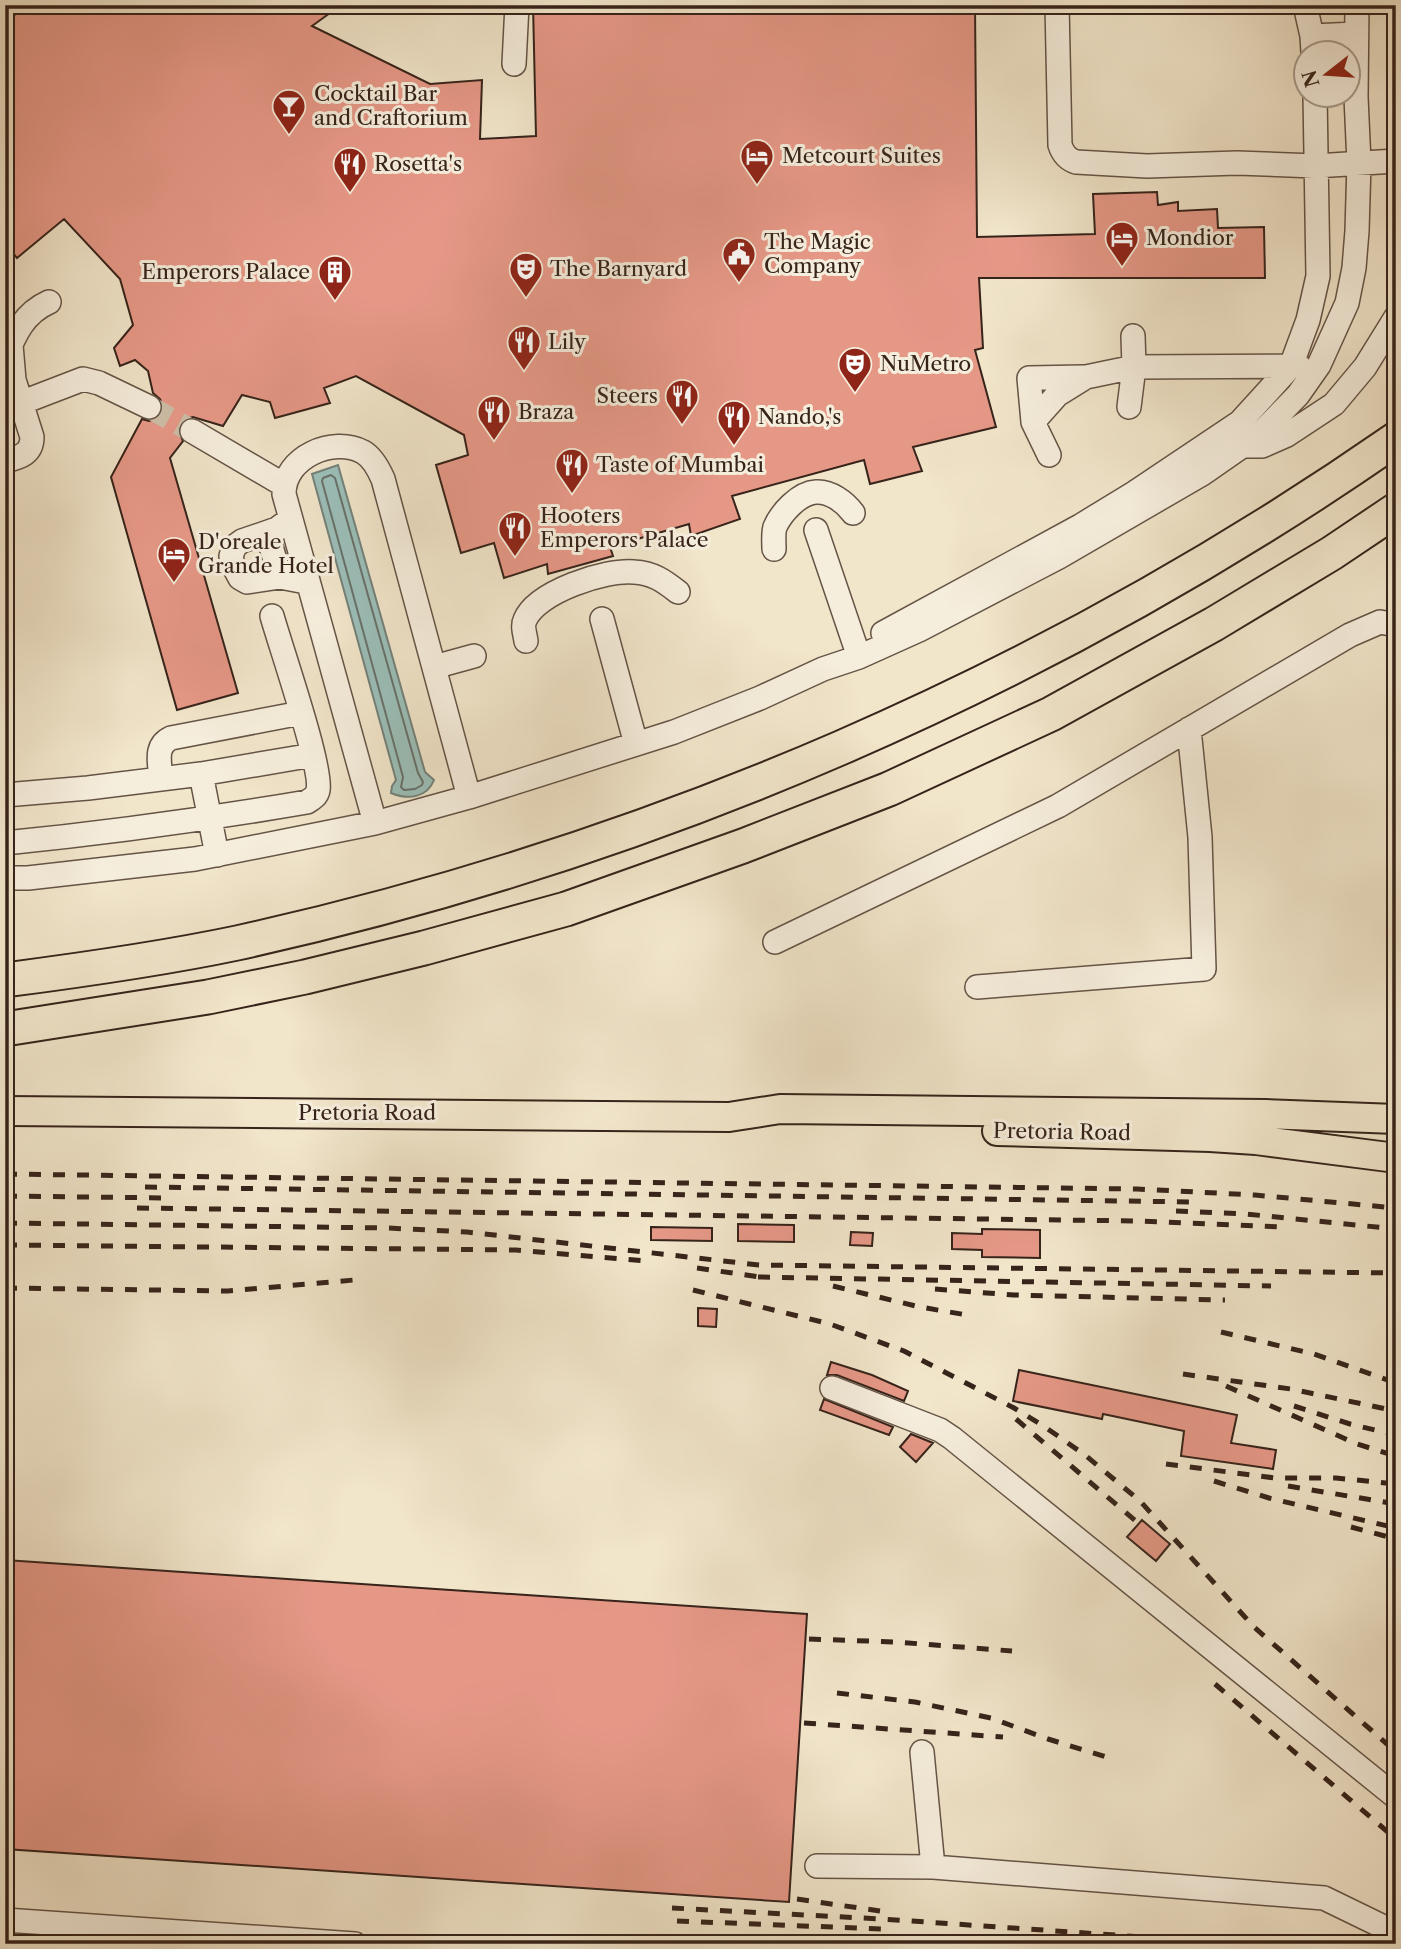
<svg xmlns="http://www.w3.org/2000/svg" width="1401" height="1949" viewBox="0 0 1401 1949" font-family="'Libre Caslon Text',serif">
	<style>
		.water { fill: #9bbfb9; stroke: #738179; stroke-width: 2 }
		.lines { fill: none; stroke-linecap: round; stroke-linejoin: round }
		.shore { stroke: #68716a; stroke-width: 2 }
		.building { fill: #e69887; stroke: #36231a; stroke-width: 2 }
		.minor-tunnel { stroke: #ccbea7; stroke-width: 23; stroke-dasharray: 23 11; stroke-linecap: butt }
		.minor-casing { stroke: #655446; stroke-width: 26 }
		.major-casing { stroke: #36231a; stroke-width: 32 }
		.highway-casing { stroke: #36231a; stroke-width: 37 }
		.minor { stroke: #f6eedd; stroke-width: 23 }
		.major { stroke: #f1e5ca; stroke-width: 28 }
		.highway { stroke: #f1e5ca; stroke-width: 33 }
		.rail { stroke: #36231a; stroke-width: 5; stroke-dasharray: 12 12; stroke-linecap: butt }
		.labels { text-anchor: middle; stroke-width: 6; stroke-linejoin: round; paint-order: stroke }
		.poi-label { font-size: 21px; fill: #36231a; stroke: #f6eedd; text-anchor: start }
		.street-label { font-size: 21px; fill: #36231a; stroke: #f6eedd }
	</style>
	<rect width="100%" height="100%" fill="#f1e5ca"/>
	<filter id="stains"><feTurbulence type="fractalNoise" baseFrequency=".00286" numOctaves="4"/><feColorMatrix values="0 0 0 0 .2 0 0 0 0 .09 0 0 0 0 .02 0 0 0 .5 -.17"/></filter>
	<radialGradient id="worn" r=".72"><stop offset=".6" stop-color="#630" stop-opacity="0"/><stop offset="1" stop-color="#630" stop-opacity=".3"/></radialGradient>
	<!-- water -->
	<path class="water" d="M338 465 425 772 434 780C427 798 408 800 391 793L392 786 396 780 312 474Z"/>
	<g class="lines">
		<!-- shore -->
		<path class="shore" d="M331 475 335 478 418 773 423 782 422 785 415 789 404 790 401 787 403 777 322 481 323 478Z"/>
	</g>
	<!-- building -->
	<path class="building" d="M28 5H341L312 26 430 84 482 80 480 139 536 136 533 5H975L977 237 1095 234 1093 194 1157 192 1158 205 1178 202V211L1217 209 1218 228 1264 227 1265 278H979L983 348 975 350 996 427 913 447 922 471 870 484 864 460 732 496 740 519 691 536 689 524 610 547 613 556 548 574 547 564 504 578 494 543 461 553 436 465 468 455 464 435 356 376 324 388 330 403 275 418 270 402 242 395 223 426 193 417 185 419 178 430 183 441 170 458 238 693 177 710 111 477 142 419 149 421 156 419 161 414 163 407 160 399 153 393 148 371 135 360 120 366 114 348 133 325 120 279 64 219 17 258 5 243V22Z
		M738 1224 794 1225V1242L738 1241Z
		M651 1227 712 1228V1241L651 1240Z
		M982 1229 1040 1230V1258L982 1257V1250L952 1249V1233L982 1234Z
		M851 1232 873 1233 872 1246 850 1245Z
		M698 1308 717 1309 716 1327 698 1326Z
		M831 1362 872 1375 908 1391 904 1401 837 1375H827Z
		M1019 1370 1237 1415 1231 1443 1276 1450 1273 1469 1181 1456 1184 1431 1103 1414 1102 1419 1013 1401Z
		M824 1399 893 1427 889 1435 820 1410Z
		M911 1434 933 1443 916 1462 900 1447Z
		M1142 1520 1170 1544 1156 1561 1127 1537Z
		M5 1560 807 1614 789 1902 5 1849Z"/>
	<g class="lines">
		<!-- minor-tunnel -->
		<path class="minor-tunnel" d="M149 407 192 431"/>
		<defs>
			<path id="minor" d="M1057 5 1060 145C1063 154 1067 159 1076 162L1147 166 1237 163 1315 166 1396 161
				M1305 5 1312 36 1313 52
				M1312 36 1356 34
				M514 64 517 5
				M5 358C15 334 24 313 49 302
				M1129 407 1134 367 1133 336
				M5 409 83 379 99 383 149 407
				M1033 422 1057 395 1086 377 1134 367 1299 366
				M192 431 284 485
				M1246 446H1262L1287 435 1334 404 1365 367 1396 317
				M1049 455 1033 422 1029 378 1083 377
				M5 461C20 457 32 454 32 437L14 380 11 345
				M289 520 277 529 242 541 235 546 231 556 233 565 240 578 247 582 280 577 306 582
				M816 530 859 657
				M267 533 280 577
				M774 549C774 542 773 533 775 527 781 513 799 493 816 492 830 491 845 502 853 513
				M602 619 636 744
				M883 633 1080 526 1134 493 1240 422 1291 366 1308 320 1318 276 1315 94
				M526 641C525 634 522 626 525 620 536 592 606 569 634 572 653 573 664 581 678 592
				M434 667 474 656
				M201 774 313 755
				M161 779C160 763 154 746 171 738L301 713
				M5 795 88 788 201 774 217 855
				M375 823 284 494C284 457 333 436 363 452 372 457 379 470 383 479L469 797
				M5 843C107 833 207 819 307 802 312 799 317 796 318 790 323 769 280 645 272 616
				M5 878H28L195 859 375 823 469 797 674 732 760 698 823 669 859 657 919 630 1059 557 1202 474 1261 433 1298 395 1319 365 1347 303 1354 268 1357 231 1359 163 1356 97 1357 5
				M775 942 1058 806 1350 635 1380 622 1396 625
				M977 987 1204 969 1200 837 1189 729
				M832 1388 940 1430 952 1438 1396 1797
				M922 1752 933 1867
				M817 1866 933 1867 1324 1898 1396 1933
				M5 1920 355 1944"/>
			<path id="major" d="M5 1111 729 1117 780 1109 1265 1114 1396 1119
				M997 1131 1210 1137 1256 1140 1396 1158"/>
			<path id="highway" d="M5 980C82 970 161 959 237 943 653 851 1046 682 1396 439
				M5 1029 208 997 305 977 424 948 566 909 743 846 889 789 1051 714 1214 624 1332 553 1396 510"/>
		</defs>
		<!-- minor casing -->
		<use href="#minor" class="minor-casing"/>
		<!-- major casing -->
		<use href="#major" class="major-casing"/>
		<!-- highway casing -->
		<use href="#highway" class="highway-casing"/>
		<!-- minor -->
		<use href="#minor" class="minor"/>
		<!-- major -->
		<use href="#major" class="major"/>
		<!-- highway -->
		<use href="#highway" class="highway"/>
		<!-- rail -->
		<path class="rail" d="M5 1174 1137 1189 1255 1195 1396 1208
			M145 1187 1192 1202
			M5 1196 168 1198
			M137 1208 1138 1221 1281 1227
			M1176 1211 1246 1214 1396 1229
			M5 1223 388 1228 467 1232 759 1265 1396 1273
			M5 1245 516 1250 647 1261
			M697 1268 767 1278
			M758 1277 1271 1286
			M833 1286 920 1307 973 1316
			M5 1288 228 1291 354 1280
			M935 1289 1014 1295 1225 1300
			M693 1290 830 1324 904 1351 1014 1408 1045 1427 1085 1455 1140 1501 1254 1627 1396 1752
			M1221 1332 1314 1354 1396 1383
			M1183 1374 1291 1389 1396 1411
			M1226 1386 1357 1444 1396 1456
			M1294 1406 1350 1424 1396 1435
			M1016 1419 1138 1523
			M1166 1464 1275 1478H1336L1396 1484
			M1214 1481 1269 1498 1396 1528
			M1288 1486 1396 1504
			M1351 1527 1396 1539
			M809 1639 896 1642 1012 1651
			M1215 1684 1396 1839
			M837 1693 915 1702 991 1718 1048 1739 1113 1759
			M804 1723 1003 1737
			M797 1899 880 1911
			M672 1908 882 1919 1245 1944
			M677 1921 882 1929"/>
	</g>
	<!-- icons -->
	<defs>
		<symbol id="bar-pin" viewBox="-11 -11 22 30"><path d="M0 17L-7.5 6A9.5 9.5 0 1 1 7.5 6Z" fill="#8f2418" stroke="#f6eedd"/><path d="M-6-5H6L.8 .8V4.5H3.5V6h-7V4.5H-.8V.8Z" fill="#fff"/></symbol>
		<symbol id="hotel-pin" viewBox="-11 -11 22 30"><path d="M0 17L-7.5 6A9.5 9.5 0 1 1 7.5 6Z" fill="#8f2418" stroke="#f6eedd"/><path d="M-6-4.5h1.5V1H6V5H4.5V3h-9V5H-6ZM-4 0a1.8 1.8 0 1 1 3.6 0ZM.5 0V-2.5h3Q6-2.5 6 0Z" fill="#fff"/></symbol>
		<symbol id="restaurant-pin" viewBox="-11 -11 22 30"><path d="M0 17L-7.5 6A9.5 9.5 0 1 1 7.5 6Z" fill="#8f2418" stroke="#f6eedd"/><path d="M-5-6h1v4h1v-4h1v4h1v-4h1v5L-1.5 .5V6h-2V.5L-5-1ZM5-6V6H3V1.5H1.5Q1.5-4 5-6Z" fill="#fff"/></symbol>
		<symbol id="civic-pin" viewBox="-11 -11 22 30"><path d="M0 17L-7.5 6A9.5 9.5 0 1 1 7.5 6Z" fill="#8f2418" stroke="#f6eedd"/><path d="M-.6-6.5H3V-4.5H.6V-3L4-1V1h2V6H-6V1h2V-1L-.6-3ZM-1.2 2.5V6h2.4V2.5Z" fill="#fff"/></symbol>
		<symbol id="theatre-pin" viewBox="-11 -11 22 30"><path d="M0 17L-7.5 6A9.5 9.5 0 1 1 7.5 6Z" fill="#8f2418" stroke="#f6eedd"/><path d="M-5-5.5Q0-4 5-5.5V0Q5 5 0 6Q-5 5-5 0ZM-3.3-2.5H-1v1.5H-3.3ZM1-2.5H3.3v1.5H1ZM-2.8 1Q0 5.5 2.8 1Z" fill="#fff"/></symbol>
		<symbol id="building-pin" viewBox="-11 -11 22 30"><path d="M0 17L-7.5 6A9.5 9.5 0 1 1 7.5 6Z" fill="#8f2418" stroke="#f6eedd"/><path d="M-4-6H4V6H1V3H-1V6H-4ZM-2.5-4.3h1.7v1.8h-1.7ZM.8-4.3h1.7v1.8H.8ZM-2.5-1h1.7V.8h-1.7ZM.8-1h1.7V.8H.8Z" fill="#fff"/></symbol>
	</defs>
	<g fill-rule="evenodd">
		<use href="#bar-pin" x="270" y="87" width="38" height="52"/>
		<use href="#hotel-pin" x="738" y="137" width="38" height="52"/>
		<use href="#restaurant-pin" x="331" y="145" width="38" height="52"/>
		<use href="#hotel-pin" x="1103" y="219" width="38" height="52"/>
		<use href="#civic-pin" x="720" y="235" width="38" height="52"/>
		<use href="#theatre-pin" x="507" y="250" width="38" height="52"/>
		<use href="#building-pin" x="316" y="253" width="38" height="52"/>
		<use href="#restaurant-pin" x="505" y="323" width="38" height="52"/>
		<use href="#theatre-pin" x="836" y="345" width="38" height="52"/>
		<use href="#restaurant-pin" x="663" y="377" width="38" height="52"/>
		<use href="#restaurant-pin" x="475" y="393" width="38" height="52"/>
		<use href="#restaurant-pin" x="715" y="398" width="38" height="52"/>
		<use href="#restaurant-pin" x="553" y="446" width="38" height="52"/>
		<use href="#restaurant-pin" x="496" y="509" width="38" height="52"/>
		<use href="#hotel-pin" x="155" y="535" width="38" height="52"/>
	</g>
	<g class="labels">
		<!-- poi labels -->
		<g class="poi-label">
			<text x="314" y="101">Cocktail Bar<tspan x="314" dy="24">and Craftorium</tspan></text>
			<text x="782" y="163">Metcourt Suites</text>
			<text x="374" y="171">Rosetta's</text>
			<text x="1146" y="245">Mondior</text>
			<text x="764" y="249">The Magic<tspan x="764" dy="24">Company</tspan></text>
			<text x="550" y="276">The Barnyard</text>
			<text x="310" y="279" text-anchor="end">Emperors Palace</text>
			<text x="548" y="349">Lily</text>
			<text x="880" y="371">NuMetro</text>
			<text x="658" y="403" text-anchor="end">Steers</text>
			<text x="518" y="419">Braza</text>
			<text x="758" y="424">Nando,'s</text>
			<text x="596" y="472">Taste of Mumbai</text>
			<text x="540" y="523">Hooters<tspan x="540" dy="24">Emperors Palace</tspan></text>
			<text x="198" y="549">D'oreale<tspan x="198" dy="24">Grande Hotel</tspan></text>
		</g>
		<!-- street labels -->
		<g class="street-label">
			<text x="367" y="1120">Pretoria Road</text>
			<text transform="translate(1062 1132) rotate(1)" y="7">Pretoria Road</text>
		</g>
	</g>
	<!-- margin -->
	<rect width="1401" height="1949" fill="none" stroke="#f1e5ca" stroke-width="28"/>
	<rect x="7" y="7" width="1387" height="1935" fill="none" stroke="#36231a" stroke-width="3.5"/>
	<rect x="14" y="14" width="1373" height="1921" fill="none" stroke="#36231a" stroke-width="2"/>
	<!-- north arrow -->
	<g transform="translate(1327 74) rotate(253)"><circle r="33" fill="#f6eedd" stroke="#a99d8f" stroke-width="2"/>
	<path d="M0-5L12 26L0 18L-12 26Z" fill="#8f2418"/>
	<text y="-10" font-size="19" font-weight="bold" text-anchor="middle" fill="#36231a">N</text>
	</g>
	<rect width="100%" height="100%" filter="url(#stains)"/>
	<rect width="100%" height="100%" fill="url(#worn)"/>
</svg>
